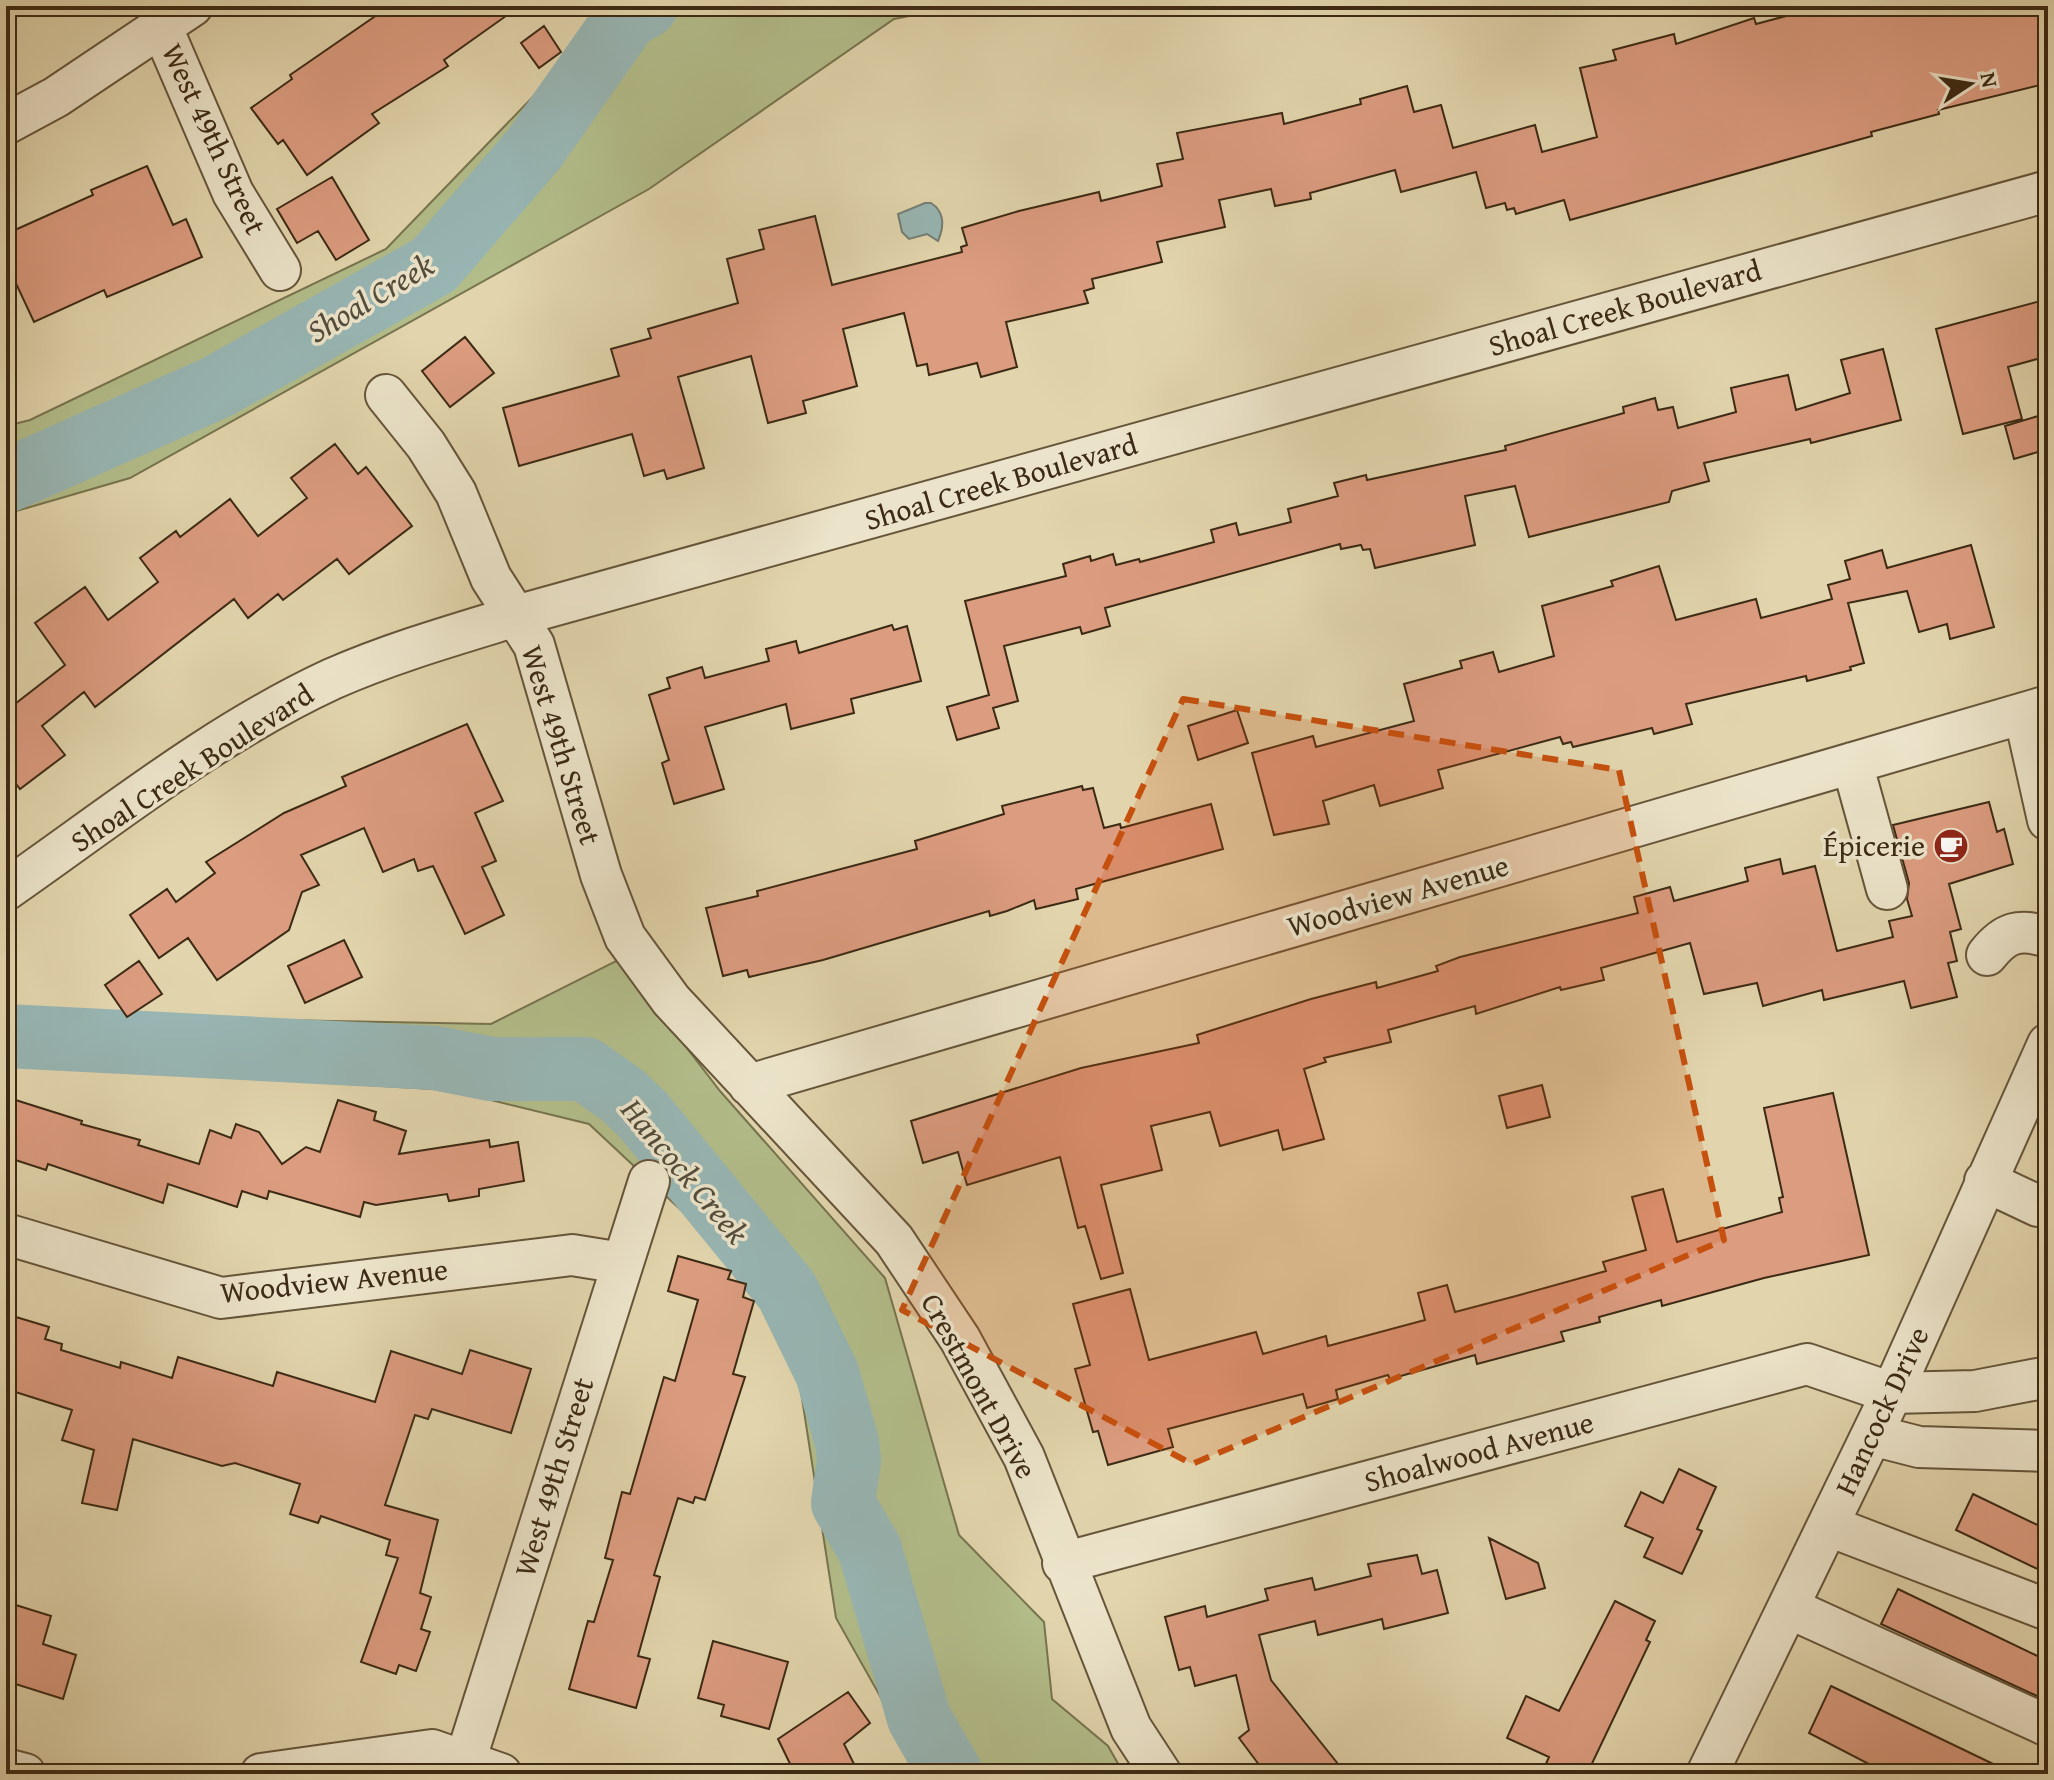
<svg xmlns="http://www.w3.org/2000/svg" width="2054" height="1780" viewBox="0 0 2054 1780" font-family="'Gentium Book Plus',serif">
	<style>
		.green { fill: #b2bd8a; stroke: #77744f; stroke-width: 2 }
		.water { fill: #98b6b4; stroke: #737e74; stroke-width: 2 }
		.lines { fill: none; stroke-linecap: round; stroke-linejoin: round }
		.river { stroke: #98b6b4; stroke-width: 64 }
		.building { fill: #dc9c80; stroke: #3c2a14; stroke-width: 2 }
		.minor-casing { stroke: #66553a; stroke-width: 44 }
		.minor { stroke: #ece4ca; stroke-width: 40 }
		.marked { fill: #c6500e; fill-opacity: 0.2; stroke: #c6500e; stroke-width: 6; stroke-dasharray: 16 10; stroke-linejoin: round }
		.labels { text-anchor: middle; stroke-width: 7; stroke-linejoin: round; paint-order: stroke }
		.street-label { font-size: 30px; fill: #3c2a14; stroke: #ece4ca }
		.poi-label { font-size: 30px; fill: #3c2a14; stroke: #ece4ca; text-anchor: end }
		.water-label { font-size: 32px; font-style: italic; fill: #534d3c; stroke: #ece4ca }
	</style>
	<rect width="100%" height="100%" fill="#e2d5ad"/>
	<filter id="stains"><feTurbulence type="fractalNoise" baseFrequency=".0025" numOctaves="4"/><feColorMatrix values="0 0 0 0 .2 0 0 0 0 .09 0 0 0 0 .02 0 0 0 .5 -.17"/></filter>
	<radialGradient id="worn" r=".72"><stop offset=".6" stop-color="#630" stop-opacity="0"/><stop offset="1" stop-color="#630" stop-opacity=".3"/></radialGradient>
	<!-- green -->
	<path class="green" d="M613 6H959L894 19 649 189 130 478 6 514V426L30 420 386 249 580 48Z
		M624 957 634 979 720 1091 885 1278 959 1535 1044 1622 1052 1699 1108 1746 1124 1774H924L836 1618 797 1366 745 1270 589 1124 450 1090 6 1064V1015L491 1024Z"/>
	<!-- water -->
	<path class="water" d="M925 203H931C945 212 944 227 938 241L927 234 909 239 902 232 898 214Z"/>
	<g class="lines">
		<!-- river -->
		<path class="river" d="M6 481 217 387 434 265 534 149 626 18 646 6
			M6 1036 435 1058 491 1069H585L622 1095 643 1115 787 1291 827 1373 847 1442 849 1460 843 1503 870 1550 919 1718 951 1774"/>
	</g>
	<!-- building -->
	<path class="building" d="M390 6H520L444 60 448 66 372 114 379 123 307 175 283 140 278 144 251 108 292 79 290 75Z
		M1824 6H2048V83L1938 110 1939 114 1871 132 1872 136 1570 220 1564 200 1516 214 1514 208 1507 210 1505 203 1486 208 1476 172 1401 192 1395 170 1310 193 1311 199 1275 206 1271 189 1219 200 1225 227 1157 242 1162 262 1092 279 1094 288 1084 291 1088 303 1006 322 1017 367 981 377 977 363 929 375 927 364 917 366 904 313 843 329 857 386 803 401 806 413 768 423 751 356 678 377 704 468 667 479 664 470 644 476 632 434 519 466 503 408 619 376 611 349 651 338 648 329 738 303 727 259 764 249 759 230 815 216 832 285 962 252 961 247 967 245 962 228 1019 211 1099 192 1101 201 1162 186 1157 164 1183 159 1177 133 1282 113 1284 124 1361 104 1360 99 1407 86 1414 112 1441 105 1453 148 1535 125 1542 152 1597 137 1580 68 1616 60 1613 50 1674 34 1676 44 1754 18 1756 24Z
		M544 26 561 52 539 68 521 43Z
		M147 166 173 225 186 219 202 257 107 297 104 290 34 322 6 262V234L93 195 91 190Z
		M332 177 369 240 336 260 318 231 297 243 277 209Z
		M2048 299V356L2008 367 2022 419 1963 434 1936 329Z
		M465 337 494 373 450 407 422 371Z
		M1883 349 1901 420 1811 443 1810 439 1704 463 1709 481 1672 491 1669 502 1529 537 1515 486 1465 496 1475 545 1375 568 1370 549 1363 550 1361 545 1341 549 1340 544 1105 608 1110 626 1082 634 1080 627 1004 646 1018 701 993 708 999 728 957 740 947 707 989 695 965 601 1066 576 1063 564 1090 556 1091 561 1113 554 1116 565 1139 559 1140 562 1214 542 1211 530 1236 523 1239 535 1291 522 1288 509 1338 496 1334 483 1366 475 1367 480 1506 450 1505 446 1624 413 1623 407 1655 398 1658 410 1673 407 1678 428 1736 412 1731 388 1788 375 1796 410 1850 393 1841 360Z
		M2048 413V449L2014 459 2005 426Z
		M335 444 358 474 366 467 412 526 349 574 337 559 283 600 278 594 248 618 234 599 95 707 84 692 42 726 65 755 20 789 6 771V711L65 665 35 623 85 587 108 620 158 582 140 558 176 531 180 537 230 499 258 536 307 498 291 478Z
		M1971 545 1994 627 1950 639 1947 624 1919 632 1907 591 1848 603 1864 663 1850 667 1851 670 1807 681 1806 676 1686 704 1692 724 1654 734 1652 728 1573 747 1571 742 1563 744 1560 737 1438 770 1443 788 1380 806 1374 785 1323 801 1329 824 1274 835 1252 753 1313 736 1316 747 1414 721 1404 684 1462 668 1460 661 1493 652 1499 672 1554 656 1542 606 1613 586 1611 581 1659 566 1676 620 1756 599 1761 618 1832 599 1828 585 1850 579 1845 561 1882 550 1887 568Z
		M892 625 894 630 907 626 921 681 851 699 854 713 791 729 786 704 705 727 724 789 674 804 662 763 669 760 649 695 670 688 667 678 702 667 705 678 769 661 766 649 796 641 799 653Z
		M1237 710 1248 743 1198 760 1188 726Z
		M467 724 503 801 475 813 496 861 482 867 504 915 465 934 433 866 418 871 414 859 383 872 364 828 301 855 319 885 302 892 289 930 217 980 188 938 159 958 130 915 167 889 176 902 215 873 206 862 284 813 346 786 342 777Z
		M1082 786 1083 790 1093 788 1104 828 1120 824 1121 828 1211 804 1223 849 1076 889 1078 899 1036 909 1034 900 1007 911 990 916 989 911 823 960 749 977 747 970 723 976 706 908 758 896 757 891 917 849 915 841 1004 814 1002 806Z
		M1989 802 1997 832 2004 829 2013 864 1949 884 1961 929 1950 932 1957 961 1948 963 1957 997 1911 1008 1904 981 1824 1000 1822 990 1763 1006 1757 983 1704 994 1690 943 1601 968 1604 980 1561 990 1560 987 1476 1014 1475 1006 1388 1030 1391 1042 1324 1058 1326 1062 1304 1069 1324 1139 1283 1150 1278 1130 1220 1146 1210 1112 1151 1126 1162 1170 1101 1185 1123 1273 1101 1279 1085 1226 1078 1228 1060 1157 967 1185 958 1152 923 1163 911 1121 1081 1068 1199 1043 1197 1035 1311 999 1376 982 1377 988 1438 971 1436 966 1460 957 1638 913 1634 897 1670 887 1674 901 1748 881 1745 868 1780 859 1783 874 1815 866 1837 951 1893 937 1889 921 1912 916 1907 899 1909 883 1893 825Z
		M344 940 362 977 305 1003 288 966Z
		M139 961 162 994 127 1017 105 985Z
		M1542 1085 1550 1117 1507 1128 1499 1096Z
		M1833 1093 1869 1255 1764 1278 1662 1306 1661 1300 1599 1317 1600 1322 1561 1332 1564 1341 1477 1364 1475 1355 1390 1379 1388 1375 1336 1390 1338 1399 1307 1408 1303 1394 1168 1429 1173 1447 1108 1465 1098 1431 1093 1432 1075 1369 1090 1365 1073 1304 1130 1289 1149 1360 1256 1332 1263 1354 1326 1336 1328 1346 1425 1320 1418 1293 1447 1285 1455 1312 1516 1296 1606 1271 1603 1262 1646 1250 1632 1197 1663 1189 1677 1242 1782 1212 1779 1198 1783 1197 1764 1108Z
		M6 1097 82 1121 81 1124 140 1140 138 1145 199 1164 210 1130 231 1138 236 1124 259 1132 282 1164 306 1147 320 1152 338 1100 376 1112 374 1120 406 1131 399 1154 489 1140 490 1147 518 1142 524 1181 479 1189V1196L449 1201 447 1194 376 1205 364 1202 360 1217 269 1191 267 1199 242 1191 237 1207 168 1184 163 1203 48 1164 46 1170 6 1157Z
		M678 1256 731 1271 728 1279 746 1284 743 1297 754 1301 733 1374 745 1377 705 1500 695 1497 693 1503 678 1498 654 1575 660 1577 638 1656 650 1659 636 1708 569 1689 588 1621 594 1622 613 1560 605 1558 622 1492 630 1494 664 1377 675 1381 698 1300 668 1291Z
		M6 1314 49 1327 45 1339 62 1344 61 1350 120 1368 121 1362 172 1378 178 1357 273 1386 277 1372 375 1402 391 1351 462 1374 470 1350 531 1369 511 1433 432 1409 428 1419 415 1415 385 1505 438 1520 420 1593 431 1597 421 1629 430 1632 416 1671 399 1665 396 1674 361 1662 398 1558 386 1555 390 1540 321 1516 318 1523 290 1514 300 1484 235 1463 222 1466 133 1439 117 1510 82 1503 94 1450 62 1440 72 1410 6 1389Z
		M1679 1469 1716 1487 1697 1529 1702 1531 1682 1574 1644 1557 1653 1538 1625 1526 1641 1492 1663 1503Z
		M1973 1494 2048 1530V1574L1956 1530Z
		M1489 1538 1538 1563 1545 1588 1506 1599Z
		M1417 1555 1422 1574 1437 1570 1448 1613 1384 1629 1382 1619 1318 1635 1315 1621 1259 1635 1271 1680 1346 1774H1266L1239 1738 1249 1730 1236 1675 1195 1686 1190 1667 1179 1670 1165 1617 1205 1606 1207 1617 1268 1600 1265 1589 1312 1578 1315 1590 1371 1576 1368 1564Z
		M1898 1589 2048 1661V1701L1881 1624Z
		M1615 1601 1655 1621 1646 1640 1650 1642 1587 1774H1564L1545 1766 1549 1757 1507 1738 1526 1696 1559 1711Z
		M6 1602 51 1616 43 1644 76 1655 63 1699 6 1681Z
		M713 1641 788 1662 769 1729 721 1716 724 1705 698 1698Z
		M1831 1686 2014 1774H1888L1809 1733Z
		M848 1692 870 1723 844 1744 859 1774H795L778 1739Z"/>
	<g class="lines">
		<defs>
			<path id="minor" d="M158 6 162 28 233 193 280 270
				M6 124 56 97 192 6
				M386 395 426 445 456 493 491 578 534 645 601 875 625 937 671 1000 894 1240 960 1339 1024 1457 1131 1728 1161 1774
				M2024 713 2048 820
				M1852 763 1887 889
				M6 890C111 817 215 733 332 679 391 653 454 635 516 616L2048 191
				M1987 955C2005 932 2019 928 2048 937
				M749 1085 2048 706
				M1985 1181 2038 1206 2048 1205
				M6 1234 221 1298 572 1255 622 1263
				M1872 1435 1919 1447 2048 1451
				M1829 1526 2048 1610
				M1063 1563 1807 1364 1892 1393 1975 1391 2048 1377
				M1789 1608 2048 1726
				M6 1769 25 1774
				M261 1774 432 1750 501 1774
				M461 1774 649 1181
				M1707 1774 1892 1393 2048 1044"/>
		</defs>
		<!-- minor casing -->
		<use href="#minor" class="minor-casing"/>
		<!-- minor -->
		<use href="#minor" class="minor"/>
	</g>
	<!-- marked area -->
	<path class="marked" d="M1183 699 1619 770 1724 1240 1192 1464 902 1310Z"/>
	<!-- icons -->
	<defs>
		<symbol id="cafe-disc" viewBox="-11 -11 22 22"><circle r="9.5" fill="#8f2418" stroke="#ece4ca"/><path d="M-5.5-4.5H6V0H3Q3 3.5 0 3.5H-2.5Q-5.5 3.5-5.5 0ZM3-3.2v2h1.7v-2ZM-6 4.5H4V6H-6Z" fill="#fff"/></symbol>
	</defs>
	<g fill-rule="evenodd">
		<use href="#cafe-disc" x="1931" y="826" width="40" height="40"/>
	</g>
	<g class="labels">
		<!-- street labels -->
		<g class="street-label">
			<text transform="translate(214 139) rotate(65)" y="10">West 49th Street</text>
			<text transform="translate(1625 308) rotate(-16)" y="10">Shoal Creek Boulevard</text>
			<text transform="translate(1001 482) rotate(-16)" y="10">Shoal Creek Boulevard</text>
			<text transform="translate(561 745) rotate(73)" y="10">West 49th Street</text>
			<text transform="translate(192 768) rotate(-33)" y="10">Shoal Creek Boulevard</text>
			<text transform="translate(1398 896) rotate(-16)" y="10">Woodview Avenue</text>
			<text transform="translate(334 1281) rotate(-6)" y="10">Woodview Avenue</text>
			<text transform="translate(979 1386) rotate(61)" y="10">Crestmont Drive</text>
			<text transform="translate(1882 1411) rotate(-65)" y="10">Hancock Drive</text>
			<text transform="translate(1479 1452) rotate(-15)" y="10">Shoalwood Avenue</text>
			<text transform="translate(554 1477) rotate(-73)" y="10">West 49th Street</text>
		</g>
		<!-- poi labels -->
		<g class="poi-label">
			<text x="1925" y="856">Épicerie</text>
		</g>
		<!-- water labels -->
		<g class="water-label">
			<text transform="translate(370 298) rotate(-31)" y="11">Shoal Creek</text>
			<text transform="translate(685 1171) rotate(50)" y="11">Hancock Creek</text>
		</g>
	</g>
	<!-- margin -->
	<rect width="2054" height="1780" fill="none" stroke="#e2d5ad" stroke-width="32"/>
	<rect x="8" y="8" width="2038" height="1764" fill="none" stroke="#3c2a14" stroke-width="4"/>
	<rect x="16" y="16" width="2022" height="1748" fill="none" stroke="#3c2a14" stroke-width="2"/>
	<!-- north arrow -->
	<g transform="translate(1970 84) rotate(78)" stroke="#ece4ca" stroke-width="6" paint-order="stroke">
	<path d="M0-6L14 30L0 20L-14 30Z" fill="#3c2a14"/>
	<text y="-12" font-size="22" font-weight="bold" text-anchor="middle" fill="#3c2a14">N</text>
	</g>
	<rect width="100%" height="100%" filter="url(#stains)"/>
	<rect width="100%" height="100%" fill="url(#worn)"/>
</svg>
